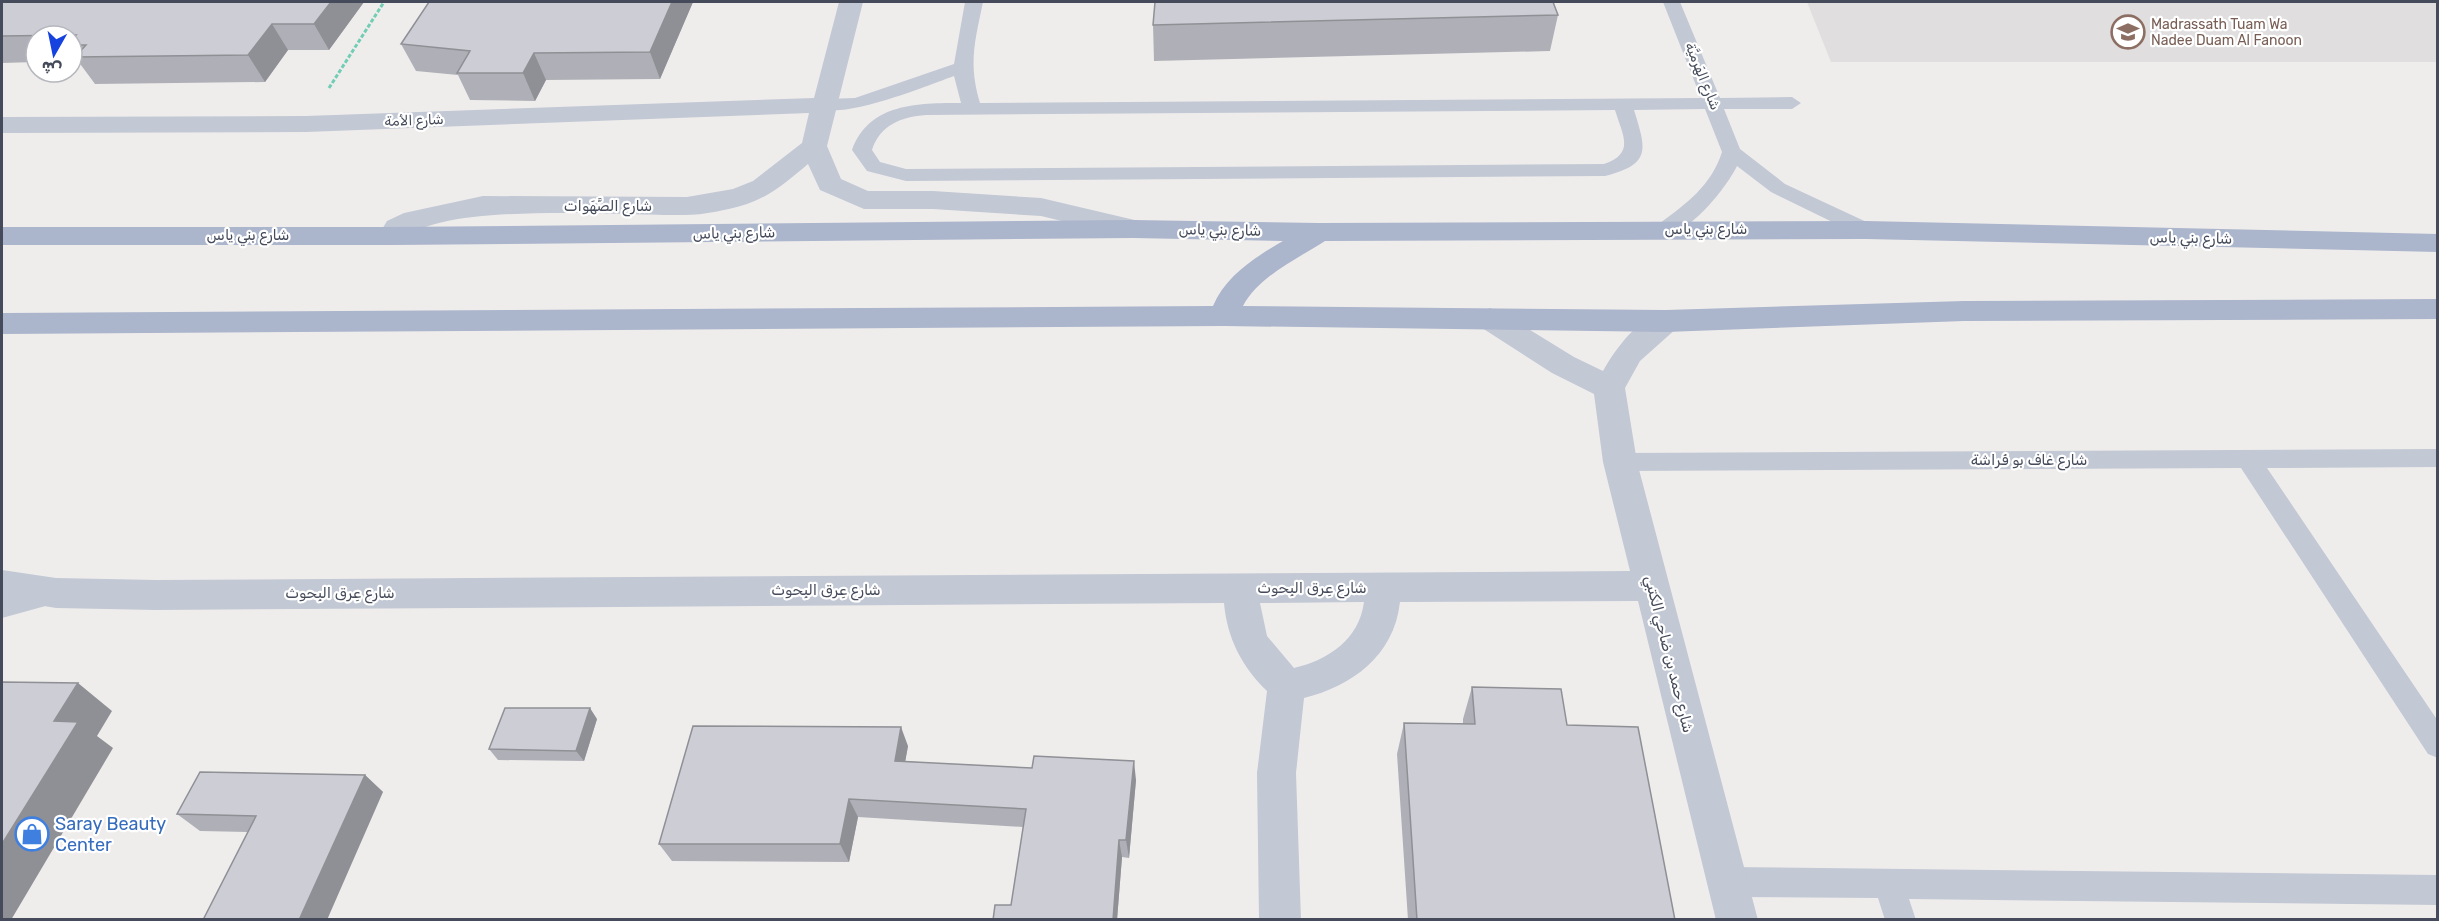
<svg xmlns="http://www.w3.org/2000/svg" width="2439" height="921" viewBox="0 0 2439 921" font-family="Rubik,'Noto Naskh Arabic',sans-serif">
	<style>
		.education { fill: #e0dede }
		.lines { fill: none; stroke-linecap: round; stroke-linejoin: round }
		.path { stroke: #71cdb4; stroke-width: 3; stroke-dasharray: 4 2; stroke-linecap: butt }
		.lane { fill: #c2c8d4; fill-rule: evenodd }
		.street { fill: #c2c8d4; fill-rule: evenodd }
		.primary { fill: #abb5cc; fill-rule: evenodd }
		.wall { fill: #afb0b7 }
		.shaded-wall { fill: #8f9095 }
		.building { fill: #cccdd5; stroke: #8f9095; stroke-width: 1.5 }
		.labels { text-anchor: middle; stroke-width: 4.5; stroke-linejoin: round; paint-order: stroke }
		.far-education-label { font-size: 14px; fill: #785e54; stroke: #fff; text-anchor: start }
		.far-street-label { font-size: 14px; fill: #454b5a; stroke: #fff }
		.street-label { font-size: 15px; fill: #454b5a; stroke: #fff }
		.near-shop-label { font-size: 18px; fill: #366cbe; stroke: #fff; text-anchor: start }
	</style>
	<rect width="100%" height="100%" fill="#efedec"/>
	<!-- education -->
	<path class="education" d="M1807 2H2437V62H1831Z"/>
	<g class="lines">
		<!-- path -->
		<path class="path" d="M329 88 384 2"/>
		<!-- lane -->
		<path class="lane" d="M965 2H983C975 41 968 64 980 103L1701 98 1663 2H1680L1720 98 1792 97 1801 103 1792 109H1724L1740 149 1785 184 1873 225 1876 230 1873 235H1859L1771 192 1737 166C1727 187 1685 241 1659 234L1656 229 1659 224C1687 203 1711 186 1722 152L1705 109 1634 110C1646 149 1652 164 1605 176L906 181 867 171 852 150C869 103 918 103 961 103L954 76C932 84 831 125 817 105L826 99 855 98 954 64ZM1615 110C1622 134 1636 153 1604 164L906 169 880 162 872 150C880 125 901 117 926 115Z
			M2438 449V467L2267 468 2438 721V758L2428 754 2241 468 1620 471 1612 469 1608 462 1612 455 1620 453Z
			M51 583 60 586 64 594 60 602 2 618V596Z
			M1728 867 2438 875V905L1909 899 1916 920H1885L1878 898 1728 897 1717 892 1713 882 1717 872Z"/>
		<!-- street -->
		<path class="street" d="M839 2H863L827 146 841 179 868 191H933L1041 198 1143 222 1147 229 1143 236 1133 238 1041 216 933 209H864L820 190 808 164C789 180 771 196 747 204 728 210 704 215 684 215 631 216 429 200 402 243L392 245 382 243 378 236 387 221 404 213 483 196 687 197 733 189 753 181 802 143 809 113 306 132 2 133V117L306 116 814 98Z
			M1490 308 1501 312 1574 357 1603 371C1616 348 1646 305 1677 314L1681 321 1677 328 1640 361 1625 388 1637 462 1758 920H1716L1638 601 1400 602C1394 656 1352 686 1304 698L1296 773 1301 920H1259L1257 773 1267 691C1242 667 1227 638 1224 603L156 610 56 608 2 599V570L56 578 156 580 1630 571 1603 462 1594 394 1552 373 1479 326 1475 319 1479 312ZM1364 602C1359 640 1328 660 1294 668L1267 636 1260 603Z"/>
		<!-- primary -->
		<path class="primary" d="M1133 220 1319 223 1866 221 2438 234V252L1866 239 1325 241C1297 259 1259 276 1243 306L1666 310 1964 301 2438 299V319L1964 321 1666 332 1224 326 2 334V313L1213 306C1226 275 1256 257 1283 241L1133 238 392 245H2V227H392Z"/>
	</g>
	<!-- wall -->
	<path class="wall" d="M2 2H364L329 50H288L265 82 95 84 78 61H72V36H36V62L2 63Z
		M693 2 660 79 546 80 535 101 470 100 458 75 416 71 401 44Z
		M1558 15 1550 51 1154 61 1153 25Z
		M1472 687 1567 725 1675 920H1408L1397 754 1404 723 1463 724V719Z
		M597 719 584 761 498 760 489 749Z
		M908 746 905 761 1136 780 1129 858 1122 857 1117 920H993L1011 905 1023 827 858 817 849 862 672 861 659 844Z
		M365 775 383 792 247 832 200 831 177 814Z"/>
	<!-- shaded-wall -->
	<path class="shaded-wall" d="M331 2H364L329 50 314 24Z
		M672 2H693L660 79 650 52Z
		M272 24 288 50 265 82 248 55Z
		M534 53 546 80 535 101 523 73Z
		M78 683 112 711 97 736 113 748 11 920H2V844L54 721Z
		M590 708 597 719 584 761 576 751Z
		M901 727 908 746 902 780 895 761Z
		M1134 761 1136 780 1129 858 1126 840Z
		M365 775 383 792 327 920H299Z
		M849 799 858 817 849 862 840 844Z
		M1119 840 1122 857 1117 920H1113Z"/>
	<!-- building -->
	<path class="building" d="M2 2H331L314 24H272L248 55 75 57 86 45H72V39L76 35 2 36Z
		M429 2H672L650 52 534 53 523 73H457L470 51 401 44Z
		M1155 2H1553L1558 15 1153 25Z
		M2 682 78 683 54 721 78 722 2 844Z
		M1472 687 1561 689 1567 725 1638 727 1675 920H1417L1404 723 1475 724Z
		M505 708H590L576 751 489 749Z
		M693 726 901 727 895 761 1032 768 1034 756 1134 761 1126 840H1119L1113 920H993L995 905H1011L1026 809 849 799 840 844H659Z
		M200 772 365 775 299 920H203L256 816 177 814Z"/>
	<!-- icons -->
	<defs>
		<symbol id="school-ring" viewBox="-11 -11 22 22"><circle r="9.5" fill="#fff" stroke="#8d6e63" stroke-width="1.5"/><path d="M0-5L7-2L0 1L-7-2ZM-4 1L0 2.5L4 1V4Q0 6-4 4Z" fill="#8d6e63"/></symbol>
		<symbol id="shop-ring" viewBox="-11 -11 22 22"><circle r="9.5" fill="#fff" stroke="#3f7fe0" stroke-width="1.5"/><path d="M-5-2.5h2.3a2.7 3.5 0 0 1 5.4 0H5L5.5 6h-11ZM-1.5-2.5h3a1.5 2.3 0 0 0-3 0Z" fill="#3f7fe0"/></symbol>
	</defs>
	<g fill-rule="evenodd">
		<use href="#school-ring" x="2109" y="13" width="38" height="38"/>
		<use href="#shop-ring" x="13" y="815" width="38" height="38"/>
	</g>
	<g class="labels">
		<!-- far-education labels -->
		<g class="far-education-label">
			<text x="2151" y="29">Madrassath Tuam Wa<tspan x="2151" dy="16">Nadee Duam Al Fanoon</tspan></text>
		</g>
		<!-- far-street labels -->
		<g class="far-street-label">
			<text transform="translate(1703 76) rotate(68)" y="5">شارع الهَرميَّة</text>
			<text transform="translate(414 120) rotate(-2)" y="5">شارع الأمة</text>
		</g>
		<!-- street labels -->
		<g class="street-label">
			<text x="608" y="211">شارع الصَّهَوات</text>
			<text x="1706" y="234">شارع بني ياس</text>
			<text transform="translate(1220 230) rotate(1)" y="5">شارع بني ياس</text>
			<text transform="translate(734 233) rotate(-1)" y="5">شارع بني ياس</text>
			<text x="248" y="240">شارع بني ياس</text>
			<text transform="translate(2191 238) rotate(1)" y="5">شارع بني ياس</text>
			<text x="2029" y="465">شارع غاف بو فَراشة</text>
			<text x="1312" y="593">شارع عِرق البِحوث</text>
			<text x="826" y="595">شارع عِرق البِحوث</text>
			<text x="340" y="598">شارع عِرق البِحوث</text>
			<text transform="translate(1669 654) rotate(76)" y="5">شارع حمد بن ضاحي الكتبي</text>
		</g>
		<!-- near-shop labels -->
		<g class="near-shop-label">
			<text x="55" y="830">Saray Beauty<tspan x="55" dy="21">Center</tspan></text>
		</g>
	</g>
	<!-- border -->
	<rect width="2439" height="921" fill="none" stroke="#454b5a" stroke-width="6"/>
	<!-- north arrow -->
	<g transform="translate(54 54) rotate(189)"><circle r="28" fill="#ffffff" stroke="#b5b7bd" stroke-width="1.5"/>
	<path d="M0-4.5L10 22L0 15L-10 22Z" fill="#1642df"/>
	<text y="-9" font-size="16" font-weight="bold" text-anchor="middle" fill="#454b5a">ش</text>
	</g>
</svg>
